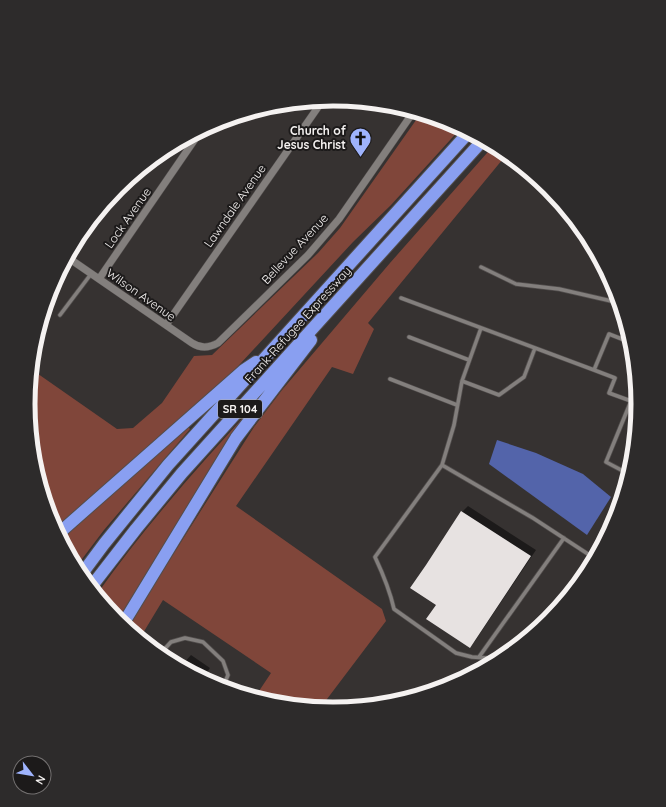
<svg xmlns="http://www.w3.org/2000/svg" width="666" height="807" viewBox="0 0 666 807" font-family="Quicksand,sans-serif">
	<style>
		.green { fill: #80463a }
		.water { fill: #5364aa }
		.shadow { fill: #0007 }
		.building { fill: #e7e2e1 }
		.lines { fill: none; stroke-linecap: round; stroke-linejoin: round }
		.lane-casing { stroke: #524e4d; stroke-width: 5 }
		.street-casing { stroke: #524e4d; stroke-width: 8 }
		.highway-casing { stroke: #524e4d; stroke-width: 14 }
		.lane { stroke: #837f7d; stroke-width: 3.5 }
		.street { stroke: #837f7d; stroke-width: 7 }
		.highway { stroke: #899ff1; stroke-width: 12 }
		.labels { text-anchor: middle; stroke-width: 4; stroke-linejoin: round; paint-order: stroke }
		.shield { fill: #1c1a1a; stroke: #b4b1b0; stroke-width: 1 }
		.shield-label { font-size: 11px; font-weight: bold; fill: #f5f2f1 }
		.poi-label { font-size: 12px; font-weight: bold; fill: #f5f2f1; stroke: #1c1a1a; text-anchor: end }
		.street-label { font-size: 12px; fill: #f5f2f1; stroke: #1c1a1a }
		.rim { fill: none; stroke: #f5f2f1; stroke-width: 5 }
	</style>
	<rect width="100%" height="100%" fill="#363231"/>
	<!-- green -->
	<path class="green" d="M421 113 450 122 461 128 391 205 353 242 229 376 56 529 51 520 34 463 28 403 31 369 117 429 133 428 162 403 194 356 212 355 318 253 340 228Z
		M494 145 507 154 368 323 374 329 353 374 332 367 236 506 382 609 386 621 321 707 273 703 255 697 271 673 163 600 140 638 127 627 254 427 282 390 390 263Z
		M250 410 120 621 97 594C143 529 196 469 250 410Z
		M188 427 190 429 104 530 76 567 61 539Z"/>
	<!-- water -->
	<path class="water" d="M497 440 536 453 583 474 611 497 587 535 489 464Z"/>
	<!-- shadow -->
	<path class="shadow" d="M468 506 536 550 475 641 469 646 437 604 427 566 462 512Z
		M191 655 210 668 203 678 181 666Z"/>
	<!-- building -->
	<path class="building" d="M461 511 531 556 470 648 426 619 436 605 410 588 426 565Z
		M184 660 205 674 202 678 180 666Z"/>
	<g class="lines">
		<defs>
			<path id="lane" d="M481 267 516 284 559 289 620 303
				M401 298 594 370
				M60 315 91 274
				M409 337 469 360
				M390 379 457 405
				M462 381 499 395 524 377 535 348
				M631 401 609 393 615 378 594 370 609 334 632 343
				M633 449 623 471 606 462 631 401 638 403
				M442 465 454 425 462 381 481 328
				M160 654 171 642 185 638 203 642 223 661 228 675 223 687
				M479 657 564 538
				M495 661 487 658 472 657 456 653 394 609C390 591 383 574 375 557L442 465 533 518 594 558"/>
			<path id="street" d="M67 257 192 343C201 349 209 348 218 343L308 255 339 219 414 111
				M99 279 202 129
				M166 325 323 100"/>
			<path id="highway" d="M58 534 244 370 256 362
				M81 575 104 544 168 465 469 132
				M91 587 136 529 182 473 483 140
				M123 624 236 438 311 340"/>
		</defs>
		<!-- lane casing -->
		<use href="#lane" class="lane-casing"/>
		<!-- street casing -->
		<use href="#street" class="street-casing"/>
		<!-- highway casing -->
		<use href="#highway" class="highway-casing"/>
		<!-- lane -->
		<use href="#lane" class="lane"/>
		<!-- street -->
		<use href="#street" class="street"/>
		<!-- highway -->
		<use href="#highway" class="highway"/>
	</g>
	<!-- icons -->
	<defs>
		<symbol id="church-pin" viewBox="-11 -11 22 30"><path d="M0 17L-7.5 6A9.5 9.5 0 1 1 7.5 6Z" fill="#9eb3fd" stroke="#1c1a1a"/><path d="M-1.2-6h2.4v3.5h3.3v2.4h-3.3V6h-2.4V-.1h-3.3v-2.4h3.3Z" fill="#111"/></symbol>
	</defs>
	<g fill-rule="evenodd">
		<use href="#church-pin" x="348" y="126" width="25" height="34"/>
	</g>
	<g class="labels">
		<!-- shield labels -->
		<rect class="shield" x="218" y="400" width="44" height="18" rx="3"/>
		<g class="shield-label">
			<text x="240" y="413">SR 104</text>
		</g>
		<!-- poi labels -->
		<g class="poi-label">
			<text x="346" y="135">Church of<tspan x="346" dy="14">Jesus Christ</tspan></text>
		</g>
		<!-- street labels -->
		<g class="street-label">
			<text transform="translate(235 206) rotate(-55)" y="4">Lawndale Avenue</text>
			<text transform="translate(128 218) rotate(-55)" y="4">Lock Avenue</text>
			<text transform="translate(295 249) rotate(-47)" y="4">Bellevue Avenue</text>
			<text transform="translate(141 295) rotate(35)" y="4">Wilson Avenue</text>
			<text transform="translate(298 325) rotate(-48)" y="4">Frank-Refugee Expressway</text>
		</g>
	</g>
	<!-- crop -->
	<path d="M0 0H666V807H0ZM35 404a298 298 0 1 1 596 0a298 298 0 1 1-596 0Z" fill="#2d2b2b" fill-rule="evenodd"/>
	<path class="rim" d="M35 404a298 298 0 1 1 596 0a298 298 0 1 1-596 0Z"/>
	<!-- north arrow -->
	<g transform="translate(32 775) rotate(121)"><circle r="19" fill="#1c1a1a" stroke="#737070"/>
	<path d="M0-3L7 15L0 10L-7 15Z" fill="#9eb3fd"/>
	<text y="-6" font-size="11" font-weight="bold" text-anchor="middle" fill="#f5f2f1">N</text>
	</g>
</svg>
